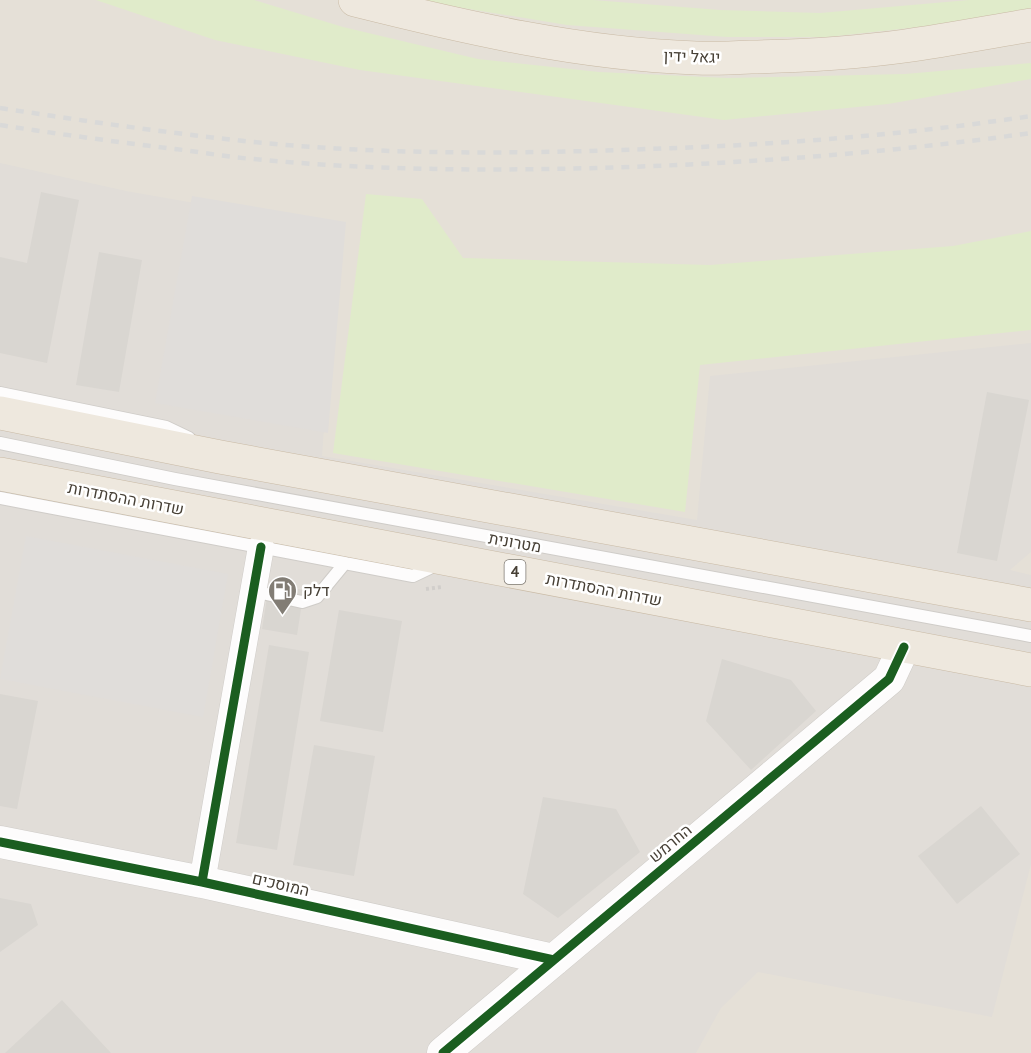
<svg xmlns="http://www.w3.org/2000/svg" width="1031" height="1053" viewBox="0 0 1031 1053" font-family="'PT Sans',Heebo,sans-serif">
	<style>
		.residential { fill: #e5e0d7 }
		.industrial { fill: #e1ddd8 }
		.green { fill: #e0ebca }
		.parking { fill: #e0ddda }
		.building { fill: #d9d6d1 }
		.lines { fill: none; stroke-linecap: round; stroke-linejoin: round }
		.service-casing { stroke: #cfccc8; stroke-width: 14 }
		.minor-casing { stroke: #cfccc8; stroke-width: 27 }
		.tertiary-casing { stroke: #cfccc8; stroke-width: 33 }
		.trunk-casing { stroke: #c9baa5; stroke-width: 34 }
		.path { stroke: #d1cecb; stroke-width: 4; stroke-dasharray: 3 3; stroke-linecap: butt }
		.service { stroke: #fdfcfc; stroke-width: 12 }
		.minor { stroke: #fdfcfc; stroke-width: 26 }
		.tertiary { stroke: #fdfcfc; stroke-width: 32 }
		.trunk { stroke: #eee8de; stroke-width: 33 }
		.rail { stroke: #d9d9d8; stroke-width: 4.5; stroke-dasharray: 8 8; stroke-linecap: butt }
		.cycleway-casing { stroke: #fff; stroke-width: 13 }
		.cycleway { stroke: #1b5e20; stroke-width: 9 }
		.labels { text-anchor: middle; stroke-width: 5; stroke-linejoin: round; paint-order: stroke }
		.shield { fill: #fff; stroke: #7e7972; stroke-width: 1.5 }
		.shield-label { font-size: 15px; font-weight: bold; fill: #474036 }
		.street-label { font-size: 16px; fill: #474036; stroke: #fff }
		.poi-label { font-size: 16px; fill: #474036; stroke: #fff; text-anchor: start }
	</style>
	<rect width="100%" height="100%" fill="#f1eeea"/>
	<!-- residential -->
	<path class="residential" d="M0 0H1031V1053H0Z"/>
	<!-- industrial -->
	<path class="industrial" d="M0 163 126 191 338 228 322 456 697 520 710 376 1031 343V552L1010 570 1031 575V864L992 1017 758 972 721 1008 696 1053H0Z"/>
	<!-- green -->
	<path class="green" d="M96 0H254L343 27 478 59 599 72 727 78 905 74 1031 63V79L888 104 724 120 360 70 215 40Z
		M424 0H593L720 10 820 13 969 0H1031V10L992 19 827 37H727L567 25 439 4Z
		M366 194 422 199 463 258 710 265 953 246 1031 231V330L700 365 685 512 333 453Z"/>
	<!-- parking -->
	<path class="parking" d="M192 196 346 222 328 433 155 403Z
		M26 536 228 574 203 717 0 679Z"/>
	<!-- building -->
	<path class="building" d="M41 192 79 200 47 363 0 353V257L27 263Z
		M99 252 142 260 119 392 76 385Z
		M987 392 1029 400 997 561 957 553Z
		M269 585 304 590 297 635 262 629Z
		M339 610 402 621 383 732 320 721Z
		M269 645 309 652 277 850 236 843Z
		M722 659 791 680 816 711 751 770 706 721Z
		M0 694 38 701 17 809 0 806Z
		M314 745 375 756 354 876 293 865Z
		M543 797 616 809 640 852 558 918 523 894Z
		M981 806 1020 854 957 904 918 856Z
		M0 898 31 904 38 925 0 952Z
		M62 1000 111 1053H5Z"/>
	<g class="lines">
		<defs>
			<path id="service" d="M0 393 166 427 189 438
				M0 443 175 479 1031 636
				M0 498 413 576 436 565
				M253 591 302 602 317 597 345 563"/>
			<path id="minor" d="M202 882 261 547"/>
			<path id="tertiary" d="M0 842 202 882 554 960
				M443 1053 889 679 904 647"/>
			<path id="trunk" d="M355 0C467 28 580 54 696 58 714 59 733 58 751 57 802 56 854 53 905 46 947 40 989 32 1031 25
				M0 413 220 457 1031 605
				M0 474 1031 670"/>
		</defs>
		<!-- service casing -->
		<use href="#service" class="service-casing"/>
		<!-- minor casing -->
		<use href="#minor" class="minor-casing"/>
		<!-- tertiary casing -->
		<use href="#tertiary" class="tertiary-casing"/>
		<!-- trunk casing -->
		<use href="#trunk" class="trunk-casing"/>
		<!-- path -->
		<path class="path" d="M426 589 442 587"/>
		<!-- service -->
		<use href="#service" class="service"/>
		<!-- minor -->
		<use href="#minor" class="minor"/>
		<!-- tertiary -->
		<use href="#tertiary" class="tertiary"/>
		<!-- trunk -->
		<use href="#trunk" class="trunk"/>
		<!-- rail -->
		<path class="rail" d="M0 108C84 121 168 133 253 142 383 155 517 154 648 149 775 145 905 135 1031 116
			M0 125C58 134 117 142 175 149 201 152 227 157 253 159 367 170 481 171 596 168 741 164 887 153 1031 133"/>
		<defs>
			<path id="cycleway" d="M0 842 202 882 554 960
				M202 882 261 547
				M443 1053 889 679 904 647"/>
		</defs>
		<!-- cycleway casing -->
		<use href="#cycleway" class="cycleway-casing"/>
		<!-- cycleway -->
		<use href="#cycleway" class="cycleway"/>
	</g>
	<!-- icons -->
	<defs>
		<symbol id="fuel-pin" viewBox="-11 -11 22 30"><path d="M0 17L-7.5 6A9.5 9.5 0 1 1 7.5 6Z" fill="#827d75" stroke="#fff"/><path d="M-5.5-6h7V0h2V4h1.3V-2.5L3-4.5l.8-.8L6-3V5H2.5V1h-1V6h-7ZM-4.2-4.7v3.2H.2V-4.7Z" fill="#fff"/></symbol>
	</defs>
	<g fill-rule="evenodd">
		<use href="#fuel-pin" x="266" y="574" width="33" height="45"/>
	</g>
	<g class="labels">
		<!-- shield labels -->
		<rect class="shield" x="504.5" y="560" width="21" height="24" rx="4.5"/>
		<g class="shield-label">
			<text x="515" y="577">4</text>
		</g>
		<!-- street labels -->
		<g class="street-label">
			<text transform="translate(692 56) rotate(2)" y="6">יגאל ידין</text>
			<text transform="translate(126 498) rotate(11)" y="6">שדרות ההסתדרות</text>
			<text transform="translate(515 542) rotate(10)" y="6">מטרונית</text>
			<text transform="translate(604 589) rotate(11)" y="6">שדרות ההסתדרות</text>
			<text transform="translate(670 843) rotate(-40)" y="6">החרמש</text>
			<text transform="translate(281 884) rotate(13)" y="6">המוסכים</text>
		</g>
		<!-- poi labels -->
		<g class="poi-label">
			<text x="303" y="596">דלק</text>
		</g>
	</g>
</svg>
